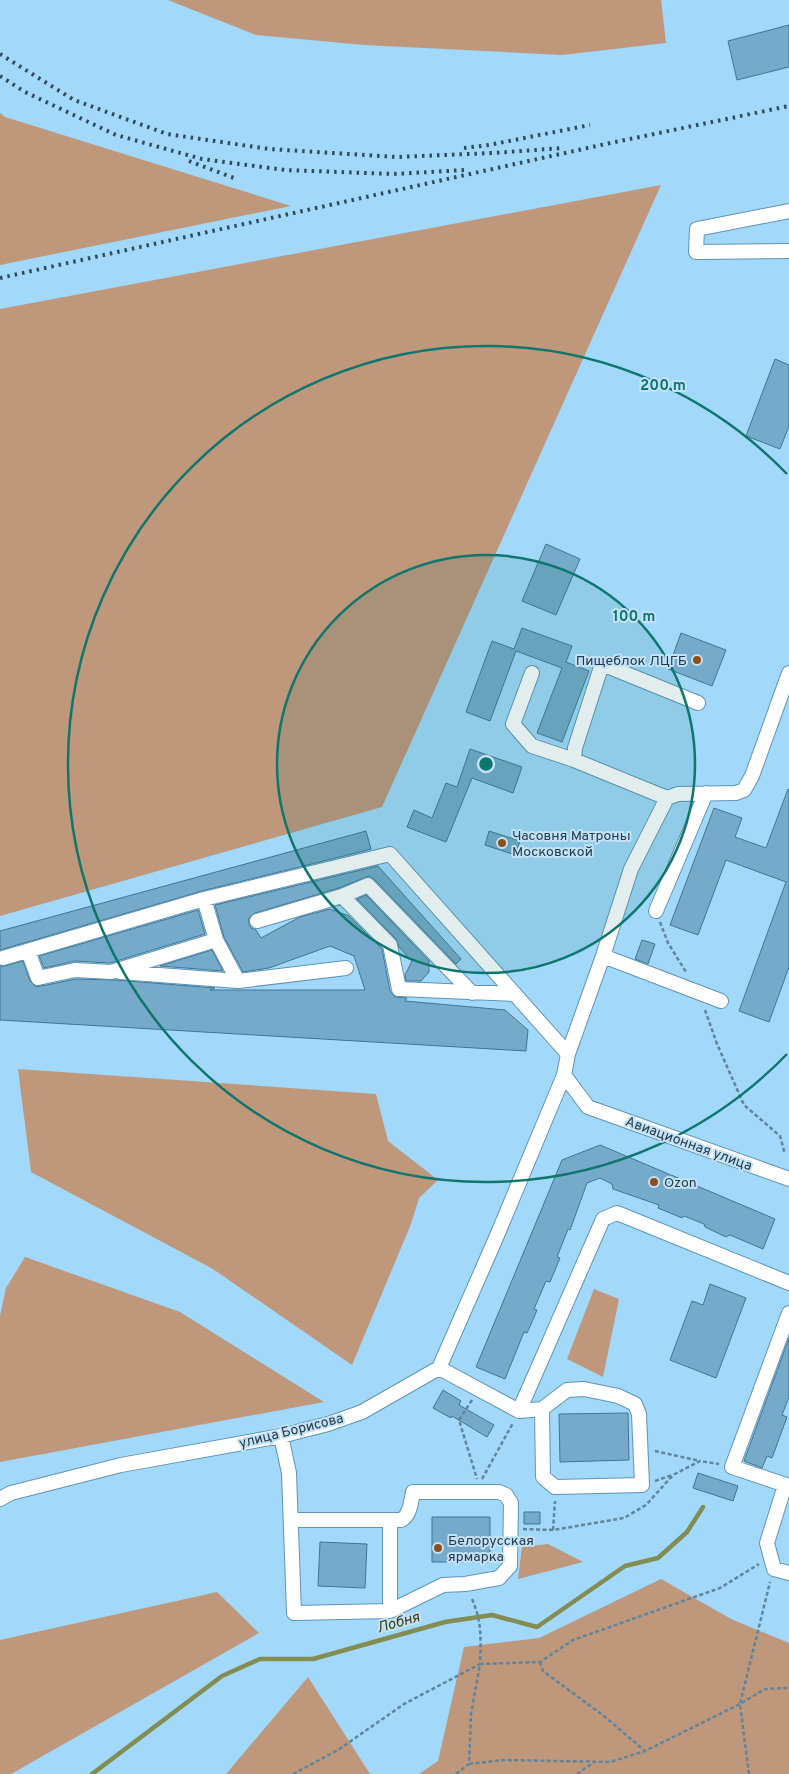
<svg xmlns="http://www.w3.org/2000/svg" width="789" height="1774" viewBox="0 0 789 1774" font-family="Overpass,sans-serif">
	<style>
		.green { fill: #bf977b }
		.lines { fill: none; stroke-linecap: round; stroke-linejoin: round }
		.stream { stroke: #838c51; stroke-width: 4.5 }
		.building { fill: #75aaca; stroke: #417593 }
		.minor-casing { stroke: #6094b4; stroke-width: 16 }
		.path { stroke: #60859c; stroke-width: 2.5; stroke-dasharray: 4 2.5; stroke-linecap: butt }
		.minor { stroke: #fff; stroke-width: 14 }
		.rail { stroke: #324b5b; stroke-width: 4; stroke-dasharray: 2.5 5; stroke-linecap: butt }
		.ring { fill: none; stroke: #0f766e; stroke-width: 2.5 }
		.poi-dot { fill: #8f4f18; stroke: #c3e2f7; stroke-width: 2 }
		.labels { text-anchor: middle; stroke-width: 4; stroke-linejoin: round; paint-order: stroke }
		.poi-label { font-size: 14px; fill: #253b48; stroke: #c3e2f7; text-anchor: start }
		.street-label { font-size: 14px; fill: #253b48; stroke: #c3e2f7 }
		.water-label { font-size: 15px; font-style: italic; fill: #393f10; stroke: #c3e2f7 }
		.centre { fill: #0f766e; stroke: #c3e2f7; stroke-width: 2.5 }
		.ring-label { font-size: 15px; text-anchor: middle; font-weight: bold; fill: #0f766e; stroke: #c3e2f7; stroke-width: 4; stroke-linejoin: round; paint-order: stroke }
	</style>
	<rect width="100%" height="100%" fill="#a2d8fa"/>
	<!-- green -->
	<path class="green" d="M168 0H661L666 43 562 55 364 45 256 35Z
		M0 113 5 117 291 206 0 265Z
		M661 185 382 807 0 916V309Z
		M18 1069 376 1094 388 1141 438 1180 419 1198 411 1224 352 1365 213 1269 31 1172Z
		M25 1257 180 1312 324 1402 0 1462V1316L6 1288Z
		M594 1289 619 1299 603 1377 567 1359Z
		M548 1544 583 1562 518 1579 522 1547Z
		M661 1579 731 1619 789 1643V1774H419L438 1761 464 1647 539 1638Z
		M217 1592 259 1633 11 1774H0V1640Z
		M308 1677 370 1774H226Z"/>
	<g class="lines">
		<!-- stream -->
		<path class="stream" d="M92 1774 222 1676 260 1659H313L445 1622 492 1615 537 1627 625 1566 658 1558 687 1532 703 1507"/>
	</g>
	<!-- building -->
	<path class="building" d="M789 25V67L737 80 728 41Z
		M775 359 789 365V426L780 449 746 436Z
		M546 544 580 559 556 615 522 601Z
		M522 628 572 646 566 662 589 671 562 742 537 733 562 668 516 651 490 721 466 712 492 641 514 649Z
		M681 633 726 650 712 686 668 669Z
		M470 749 522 767 513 793 472 778 446 842 407 827 414 810 432 818 446 783 457 787Z
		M788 789 789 790V967L769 1022 739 1011 786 882 726 860 698 935 670 925 714 808 742 818 735 837 766 848Z
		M366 831 371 849 364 851 202 891 0 950V931Z
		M489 831 520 841 515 855 485 845Z
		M378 866 461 959 456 964 374 879 369 876 339 888 255 913 249 918V924L251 928 256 930 261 938 300 917 330 909 349 916 382 949 390 991 395 997 407 998 405 1001 505 1010 528 1030 526 1051 0 1020V966H5L23 961 30 981 36 987 76 979 116 980 215 988 210 990H365L354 956 330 946 269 968 243 972 224 937 215 905Z
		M366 895 429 961V972L421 981H406L405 975 412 961 399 947 396 939 357 899Z
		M198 910 205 934 110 963 75 961 44 968 39 956Z
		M642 940 655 944 648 964 635 959Z
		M212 950 223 971 160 966Z
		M600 1145 775 1219 763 1249 730 1235 726 1237 705 1227 704 1224 684 1216 682 1218 658 1208 659 1205 613 1189 612 1184 600 1178 587 1183 570 1230 568 1229 557 1257 560 1258 550 1282 546 1281 534 1309 537 1310 532 1322 527 1333 524 1332 505 1379 476 1367 562 1160Z
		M710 1284 746 1298 716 1378 670 1360 692 1301 703 1305Z
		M789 1338V1397L782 1415 787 1417 772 1458 767 1456 762 1468 744 1461Z
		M443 1390 461 1401 459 1405 494 1425 487 1437 452 1416 451 1418 433 1408Z
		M628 1413 629 1460 560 1462 559 1414Z
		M698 1473 738 1486 733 1501 693 1488Z
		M524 1512H540V1524H524Z
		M432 1517H490V1562H432Z
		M320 1542 367 1544 365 1588 318 1586Z"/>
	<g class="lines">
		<defs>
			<path id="minor" d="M789 211 697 229 696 252 789 251
				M532 673 513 724 532 746 574 760 667 798
				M789 673 752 776 744 790 736 793 678 794 667 798 631 869 603 956 568 1054 564 1075 588 1107 789 1179
				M574 760 575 748 602 664 698 703
				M342 896 368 885 472 993
				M656 911 706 793
				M257 921 342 896 390 945 399 989 515 994
				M28 951 38 978 75 970 111 972 216 940 204 899
				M603 956 721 1001
				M3 958 204 899 390 854 568 1054
				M120 972 238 981 216 940
				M238 981 346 968
				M789 1313 732 1467 789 1486
				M439 1368 519 1411 542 1409 567 1390 584 1389 618 1396 635 1404 639 1414 642 1485 555 1487 543 1477 542 1409
				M519 1411 603 1219 617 1213 789 1283
				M281 1436 289 1473 294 1613 390 1611 443 1585 465 1584 499 1578 510 1566 511 1503 506 1495 499 1492H413C411 1502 410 1516 401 1520H292
				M785 1485 767 1543 774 1569 789 1573
				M0 1499 11 1493 121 1465 281 1436 328 1424 362 1412 439 1368 496 1238 564 1075
				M390 1611V1521"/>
		</defs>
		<!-- minor casing -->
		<use href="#minor" class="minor-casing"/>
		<!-- path -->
		<path class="path" d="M660 922 668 943 686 972
			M705 1010 717 1044 744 1105 780 1136 785 1154
			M472 1400 459 1420 477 1479
			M655 1451 700 1461
			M482 1479 513 1423
			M655 1481 672 1475
			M523 1529 553 1530 624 1518 646 1505 673 1475 700 1461 719 1464
			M553 1530 555 1501
			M540 1662 543 1671 604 1716 645 1751
			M469 1764 504 1760 610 1762 645 1751 740 1704 765 1689 789 1688
			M293 1774 338 1750 404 1704 480 1664C481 1638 482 1620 471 1597
			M456 1774 469 1764 471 1714 480 1664 540 1662 573 1640 720 1588 759 1564
			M577 1774 593 1763
			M749 1774 740 1704 770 1582"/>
		<!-- minor -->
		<use href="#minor" class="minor"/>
		<!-- rail -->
		<path class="rail" d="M0 54 74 100 167 134 269 149 397 157 492 153 564 148
			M0 76 25 92 116 135 202 159 285 170 394 174 465 170
			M464 148 489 145 590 125
			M189 161 234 178
			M0 278 601 145 789 106"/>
	</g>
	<!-- distance rings -->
	<circle cx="486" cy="764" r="209" fill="#0f766e" fill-opacity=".12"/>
	<g class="ring">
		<circle cx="486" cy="764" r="209"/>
		<path d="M787 1054A418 418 0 1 1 787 474"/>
	</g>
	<!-- markers -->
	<g class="poi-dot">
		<circle cx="697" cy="660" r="5"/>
		<circle cx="502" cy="843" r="5"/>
		<circle cx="654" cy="1182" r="5"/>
		<circle cx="438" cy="1548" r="5"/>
	</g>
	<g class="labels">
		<!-- poi labels -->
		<g class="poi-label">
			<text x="687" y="665" text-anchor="end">Пищеблок ЛЦГБ</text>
			<text x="512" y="840">Часовня Матроны<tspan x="512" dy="16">Московской</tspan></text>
			<text x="664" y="1187">Ozon</text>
			<text x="448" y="1545">Белорусская<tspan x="448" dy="16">ярмарка</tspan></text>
		</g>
		<!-- street labels -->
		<g class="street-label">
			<text transform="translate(689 1143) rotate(20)" y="5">Авиационная улица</text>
			<text transform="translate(291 1430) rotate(-14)" y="5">улица Борисова</text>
		</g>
		<!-- water labels -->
		<g class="water-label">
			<text transform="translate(398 1622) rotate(-16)" y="5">Лобня</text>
		</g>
	</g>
	<circle cx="486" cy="764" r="8" class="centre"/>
	<g class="ring-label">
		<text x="663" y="390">200 m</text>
		<text x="634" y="621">100 m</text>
	</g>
</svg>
